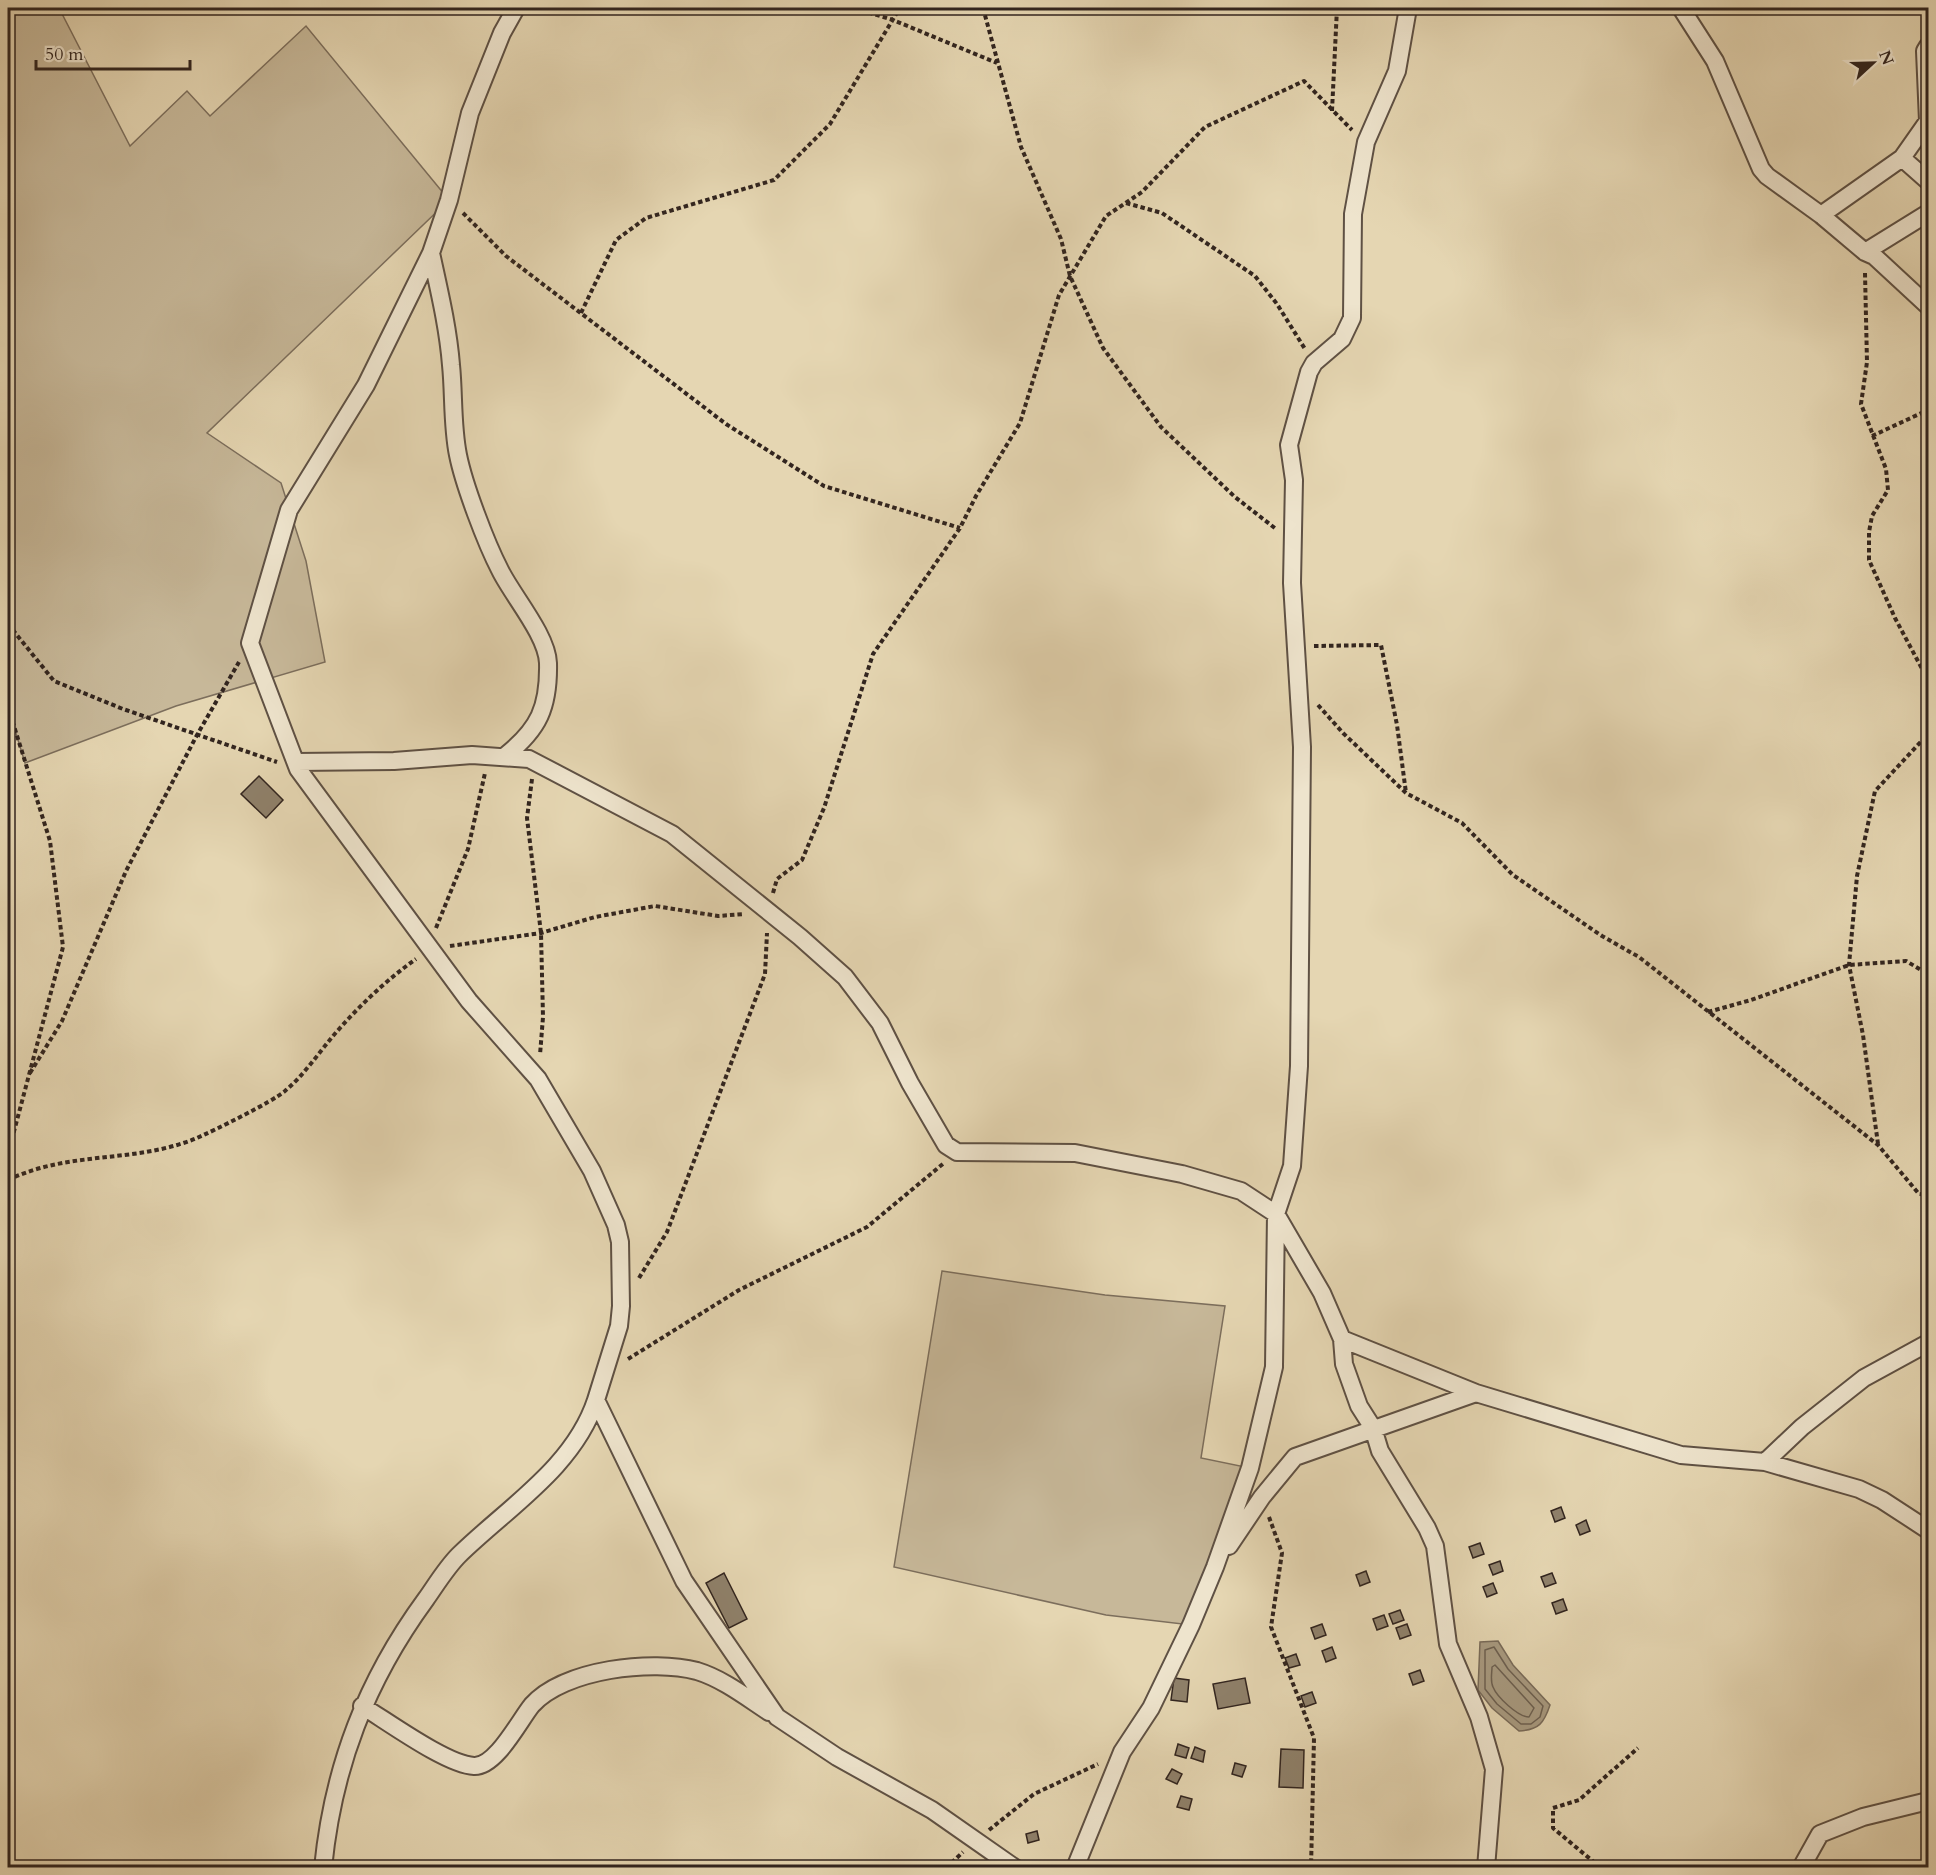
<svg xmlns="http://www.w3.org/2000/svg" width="1936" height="1875" viewBox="0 0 1936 1875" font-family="Cardo,serif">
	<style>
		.green { fill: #c7b899; stroke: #7c6e5c; stroke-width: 1.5 }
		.water { fill: #a89a80; stroke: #796b59; stroke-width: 1.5 }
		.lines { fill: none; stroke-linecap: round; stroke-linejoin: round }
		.shore { stroke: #6d6050; stroke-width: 1.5 }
		.building { fill: #8f816b; stroke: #32251f; stroke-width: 1.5 }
		.street-casing { stroke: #5f5144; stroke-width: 20 }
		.path { stroke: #32251f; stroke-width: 4; stroke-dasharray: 4.5 3; stroke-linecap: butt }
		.street { stroke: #eee4cd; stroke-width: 16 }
	</style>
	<rect width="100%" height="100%" fill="#e5d6b2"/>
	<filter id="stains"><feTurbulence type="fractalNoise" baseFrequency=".00333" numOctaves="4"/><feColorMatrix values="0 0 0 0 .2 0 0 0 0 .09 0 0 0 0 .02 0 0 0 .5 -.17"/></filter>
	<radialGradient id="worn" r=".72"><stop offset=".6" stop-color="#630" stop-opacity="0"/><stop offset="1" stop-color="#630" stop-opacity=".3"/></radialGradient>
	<!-- green -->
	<path class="green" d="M8 8H59L130 146 187 91 210 116 306 26 449 200 207 433 281 483 306 561 325 662 176 706 25 763 8 707Z
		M942 1271 1105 1295 1225 1306 1201 1458 1250 1468 1191 1625 1106 1615 894 1567Z"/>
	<!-- water -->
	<path class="water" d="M1498 1641 1513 1665 1550 1705C1544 1723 1539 1730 1519 1731L1492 1708 1478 1690 1480 1642Z"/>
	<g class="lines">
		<!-- shore -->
		<path class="shore" d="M1494 1647 1508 1669 1543 1706 1540 1717 1531 1724H1521L1497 1704 1485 1689V1650Z
			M1495 1665 1534 1708 1529 1717C1518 1717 1497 1697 1493 1687 1490 1681 1492 1673 1492 1667Z"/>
	</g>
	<!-- building -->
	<path class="building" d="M259 776 283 800 266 818 241 794Z
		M1561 1507 1565 1518 1555 1522 1551 1511Z
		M1586 1520 1590 1531 1580 1535 1576 1525Z
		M1480 1543 1484 1554 1473 1558 1469 1547Z
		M1500 1561 1503 1571 1493 1575 1489 1565Z
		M1366 1571 1370 1582 1360 1586 1356 1575Z
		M724 1573 747 1619 729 1628 706 1583Z
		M1552 1573 1556 1583 1545 1587 1541 1577Z
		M1493 1583 1497 1593 1487 1597 1483 1587Z
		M1563 1599 1567 1610 1556 1614 1552 1603Z
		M1400 1610 1404 1620 1393 1624 1389 1614Z
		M1384 1615 1388 1626 1377 1630 1373 1619Z
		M1322 1624 1326 1635 1315 1639 1311 1628Z
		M1407 1624 1411 1635 1400 1639 1396 1628Z
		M1332 1647 1336 1658 1326 1662 1322 1651Z
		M1296 1654 1300 1665 1289 1668 1285 1658Z
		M1420 1670 1424 1681 1413 1685 1409 1674Z
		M1174 1678 1189 1680 1187 1702 1171 1700Z
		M1245 1678 1250 1703 1218 1709 1213 1684Z
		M1312 1692 1316 1703 1305 1707 1301 1696Z
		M1178 1744 1189 1748 1186 1758 1175 1755Z
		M1195 1747 1205 1751 1203 1762 1191 1758Z
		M1281 1749 1304 1750 1303 1788 1279 1787Z
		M1235 1763 1246 1766 1242 1777 1232 1774Z
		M1172 1769 1182 1774 1177 1784 1166 1779Z
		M1181 1796 1192 1799 1189 1810 1177 1807Z
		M1037 1831 1039 1840 1028 1843 1026 1834Z"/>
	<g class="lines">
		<defs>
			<path id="street" d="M516 8 502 33 470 113 449 200 431 253 366 385 289 510 250 643 298 769 469 1001 538 1079 592 1171 616 1225 620 1242 621 1306 619 1326 596 1400 684 1581 777 1717 837 1757 932 1810 1015 1868
				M1681 8 1715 61 1761 169 1767 176 1821 215 1865 252 1874 256 1928 306
				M1902 158 1928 181
				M1821 215 1902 158 1928 121 1925 51 1928 46
				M1865 252 1928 213
				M431 253C439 290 448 327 451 365 454 394 452 426 458 455 464 485 486 543 500 570 512 595 547 635 548 663 549 707 539 729 505 756
				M296 762 394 761 472 755 529 759 672 834 800 937 845 977 880 1023 910 1083 946 1145 957 1152 1075 1153 1182 1174 1241 1191 1276 1214 1322 1293 1342 1339 1476 1393 1681 1455 1765 1462 1859 1489 1882 1500 1928 1530
				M1342 1339 1344 1364 1359 1406 1373 1428 1380 1451 1427 1528 1435 1546 1448 1644 1479 1717 1494 1769 1486 1868
				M1765 1462 1802 1427 1864 1378 1928 1343
				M1229 1546 1262 1497 1295 1457 1476 1393
				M362 1706C387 1721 447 1765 474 1766 496 1767 519 1721 532 1705 564 1669 653 1659 697 1671 723 1679 746 1697 769 1712
				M323 1868C333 1767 366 1681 426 1599 436 1585 446 1568 459 1555 507 1508 574 1467 596 1400
				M1075 1868 1122 1752 1151 1708 1191 1625 1215 1567 1250 1468 1274 1367 1276 1214 1292 1166 1299 1066 1302 747 1292 583 1294 480 1289 445 1309 372 1314 363 1342 339 1352 318 1353 214 1366 142 1397 71 1408 8
				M1801 1868 1820 1834 1863 1817 1928 1801"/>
		</defs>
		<!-- street casing -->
		<use href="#street" class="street-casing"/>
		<!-- path -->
		<path class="path" d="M854 8 893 20 997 63
			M983 8 1021 147 1061 239 1070 276 1103 348 1161 427 1235 497 1276 529
			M1332 111 1337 8
			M1126 203 1162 213 1255 276 1277 304 1305 349
			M463 213 506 256 726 424 824 486 960 528
			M1865 273 1867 362 1861 404 1886 469 1888 490 1872 516 1869 532V560L1895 618 1928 680
			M581 313 616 240 646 218 774 180 830 124 898 11 903 8
			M1872 436 1928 410
			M8 624 54 681 123 709 277 762
			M1314 646 1381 645 1397 725 1406 793
			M1318 705 1343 733 1406 793 1462 823 1513 875 1602 936 1639 957 1878 1145 1919 1194 1928 1195
			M8 707 50 841 63 947 8 1154
			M532 779 527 818 541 933 543 1017 540 1055
			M773 893 777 879 802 860 824 808 873 654 960 528 976 496 1020 423 1059 295 1106 216 1142 192 1205 127 1304 81 1352 130
			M436 928 468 849 485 773
			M450 946 541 933 595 917 655 906 718 916 744 914
			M1708 1012 1751 1000 1849 965 1906 961 1928 974
			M30 1073 62 1021 126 871 197 735 239 662
			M1878 1144 1863 1035 1849 965 1857 876 1875 791 1928 734
			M8 1180C71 1150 134 1164 197 1138 215 1130 272 1102 285 1091 303 1076 318 1054 333 1036 358 1007 385 981 416 959
			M639 1278 667 1232 765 974 767 933
			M628 1359 739 1290 867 1227 944 1163
			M1269 1517 1282 1553 1271 1627 1314 1738 1311 1868
			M989 1830 1034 1794 1098 1764
			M410 1868H444
			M946 1868 963 1852
			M1601 1868 1553 1828V1808L1579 1800 1638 1748"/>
		<!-- street -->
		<use href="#street" class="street"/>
	</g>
	<!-- margin -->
	<rect width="1936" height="1875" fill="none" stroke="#e5d6b2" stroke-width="30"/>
	<rect x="9" y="9" width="1918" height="1857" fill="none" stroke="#32251f" stroke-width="3"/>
	<rect x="15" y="15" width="1906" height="1845" fill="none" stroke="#32251f" stroke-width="1.5"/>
	<!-- north arrow -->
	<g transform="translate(1873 63) rotate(68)" stroke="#eee4cd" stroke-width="4.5" paint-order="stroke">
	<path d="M0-4.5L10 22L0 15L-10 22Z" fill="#32251f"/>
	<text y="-9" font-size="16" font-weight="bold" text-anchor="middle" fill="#32251f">N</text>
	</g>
	<!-- scale -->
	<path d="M36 60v9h154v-9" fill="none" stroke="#32251f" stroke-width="3"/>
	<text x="45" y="60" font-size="18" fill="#32251f" stroke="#eee4cd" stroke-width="4.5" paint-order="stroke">50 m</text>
	<rect width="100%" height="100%" filter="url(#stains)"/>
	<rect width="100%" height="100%" fill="url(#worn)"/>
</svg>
